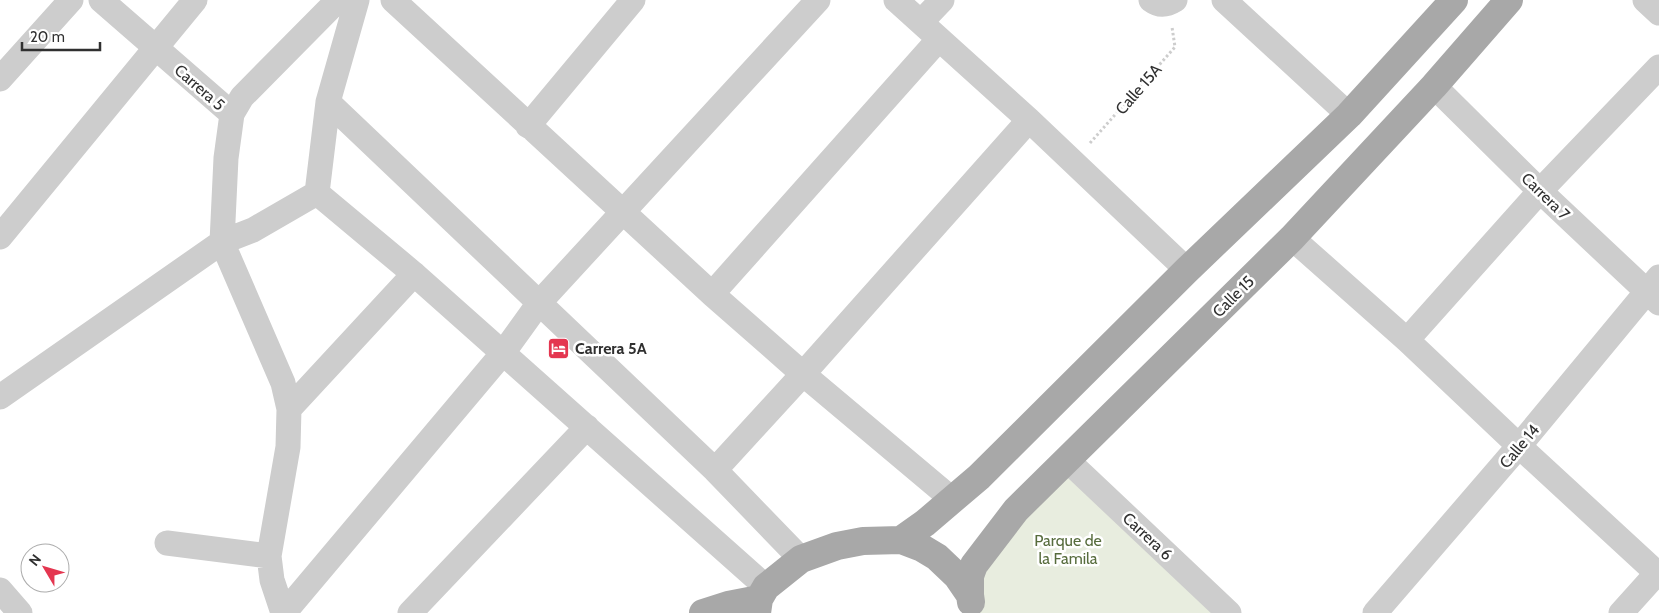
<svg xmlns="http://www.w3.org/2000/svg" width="1659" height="613" viewBox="0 0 1659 613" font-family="Cabin,sans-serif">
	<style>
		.green { fill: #e8eddf }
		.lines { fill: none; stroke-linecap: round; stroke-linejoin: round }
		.path { stroke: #cdcdcd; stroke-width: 3; stroke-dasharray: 2.5 2.5; stroke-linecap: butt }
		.street { stroke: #cdcdcd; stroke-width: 25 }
		.primary { stroke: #a8a8a8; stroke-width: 28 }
		.labels { text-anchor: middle; stroke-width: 5; stroke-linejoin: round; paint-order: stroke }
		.street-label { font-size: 16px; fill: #303030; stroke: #fff }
		.poi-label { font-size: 16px; font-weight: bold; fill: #303030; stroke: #fff; text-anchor: start }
		.park-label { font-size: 16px; fill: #576c3d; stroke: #fff }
	</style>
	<rect width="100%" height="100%" fill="#fff"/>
	<!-- green -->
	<path class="green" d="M1067 460 1229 613H972L970 576Z"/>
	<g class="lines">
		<!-- path -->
		<path class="path" d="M1090 143 1175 47 1172 27"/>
		<!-- street -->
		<path class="street" d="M101 0 232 114
			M393 0 712 294 803 374 953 500
			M896 0 1029 120 1187 270
			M1151 0C1159 6 1167 5 1175 0
			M1224 0 1349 115
			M1645 0 1659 13
			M921 22 942 0
			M0 79 71 0
			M1434 86 1540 191 1659 303
			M328 102 715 470 801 559
			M528 126 633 0
			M317 193 414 274 766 587
			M0 237 195 0
			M1292 238 1407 340 1519 446 1659 575
			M712 294 939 39
			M1407 340 1540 191 1659 67
			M0 397 222 242 253 230 317 193 328 102 357 0
			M289 409 414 274
			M1067 460 1229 613
			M715 470 803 374 1029 120
			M167 543 269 556
			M0 590 20 613
			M283 613 272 580 269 556 288 447 289 409 283 383 222 242 226 158 232 114 242 97 338 0
			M284 613 503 353 539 303 818 0
			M410 613 587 427
			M1375 613 1519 446 1659 277
			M1621 613 1657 573"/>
		<!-- primary -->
		<path class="primary" d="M901 540 925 523 979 477 1187 270 1349 115 1454 0
			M970 595V576L974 565 1016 510 1292 238 1434 86 1509 0
			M703 613 728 605 759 599
			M757 613 759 599 766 587 801 559 837 546 863 541 901 540 922 548 937 557 957 576 970 595 971 602"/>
	</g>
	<!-- icons -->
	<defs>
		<symbol id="hotel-square" viewBox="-11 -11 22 22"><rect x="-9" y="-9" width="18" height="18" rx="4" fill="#e43650" stroke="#fff"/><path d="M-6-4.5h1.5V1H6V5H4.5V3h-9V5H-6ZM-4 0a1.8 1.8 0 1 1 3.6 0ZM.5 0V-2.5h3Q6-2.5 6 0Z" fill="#fff"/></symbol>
	</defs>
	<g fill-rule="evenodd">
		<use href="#hotel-square" x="546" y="336" width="25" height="25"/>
	</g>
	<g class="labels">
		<!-- street labels -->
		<g class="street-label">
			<text transform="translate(200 87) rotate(41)" y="6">Carrera 5</text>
			<text transform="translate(1138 89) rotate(-49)" y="6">Calle 15A</text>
			<text transform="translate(1546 196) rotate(44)" y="6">Carrera 7</text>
			<text transform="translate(1233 296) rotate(-45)" y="6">Calle 15</text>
			<text transform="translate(1519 446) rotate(-50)" y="6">Calle 14</text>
			<text transform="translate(1148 536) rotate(43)" y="6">Carrera 6</text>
		</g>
		<!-- poi labels -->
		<g class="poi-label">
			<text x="575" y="354">Carrera 5A</text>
		</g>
		<!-- park labels -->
		<g class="park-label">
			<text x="1068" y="546">Parque de<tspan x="1068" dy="18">la Famila</tspan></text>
		</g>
	</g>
	<!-- north arrow -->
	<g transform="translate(45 568) rotate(308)"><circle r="24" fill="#ffffff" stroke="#acacac"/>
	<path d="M0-4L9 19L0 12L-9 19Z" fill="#e43650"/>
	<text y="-8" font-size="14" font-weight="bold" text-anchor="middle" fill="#303030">N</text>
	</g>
	<!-- scale -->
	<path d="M22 42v8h78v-8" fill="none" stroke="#303030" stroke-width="2.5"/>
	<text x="30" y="42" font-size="15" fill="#303030" stroke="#ffffff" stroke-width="4" paint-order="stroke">20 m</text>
</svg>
